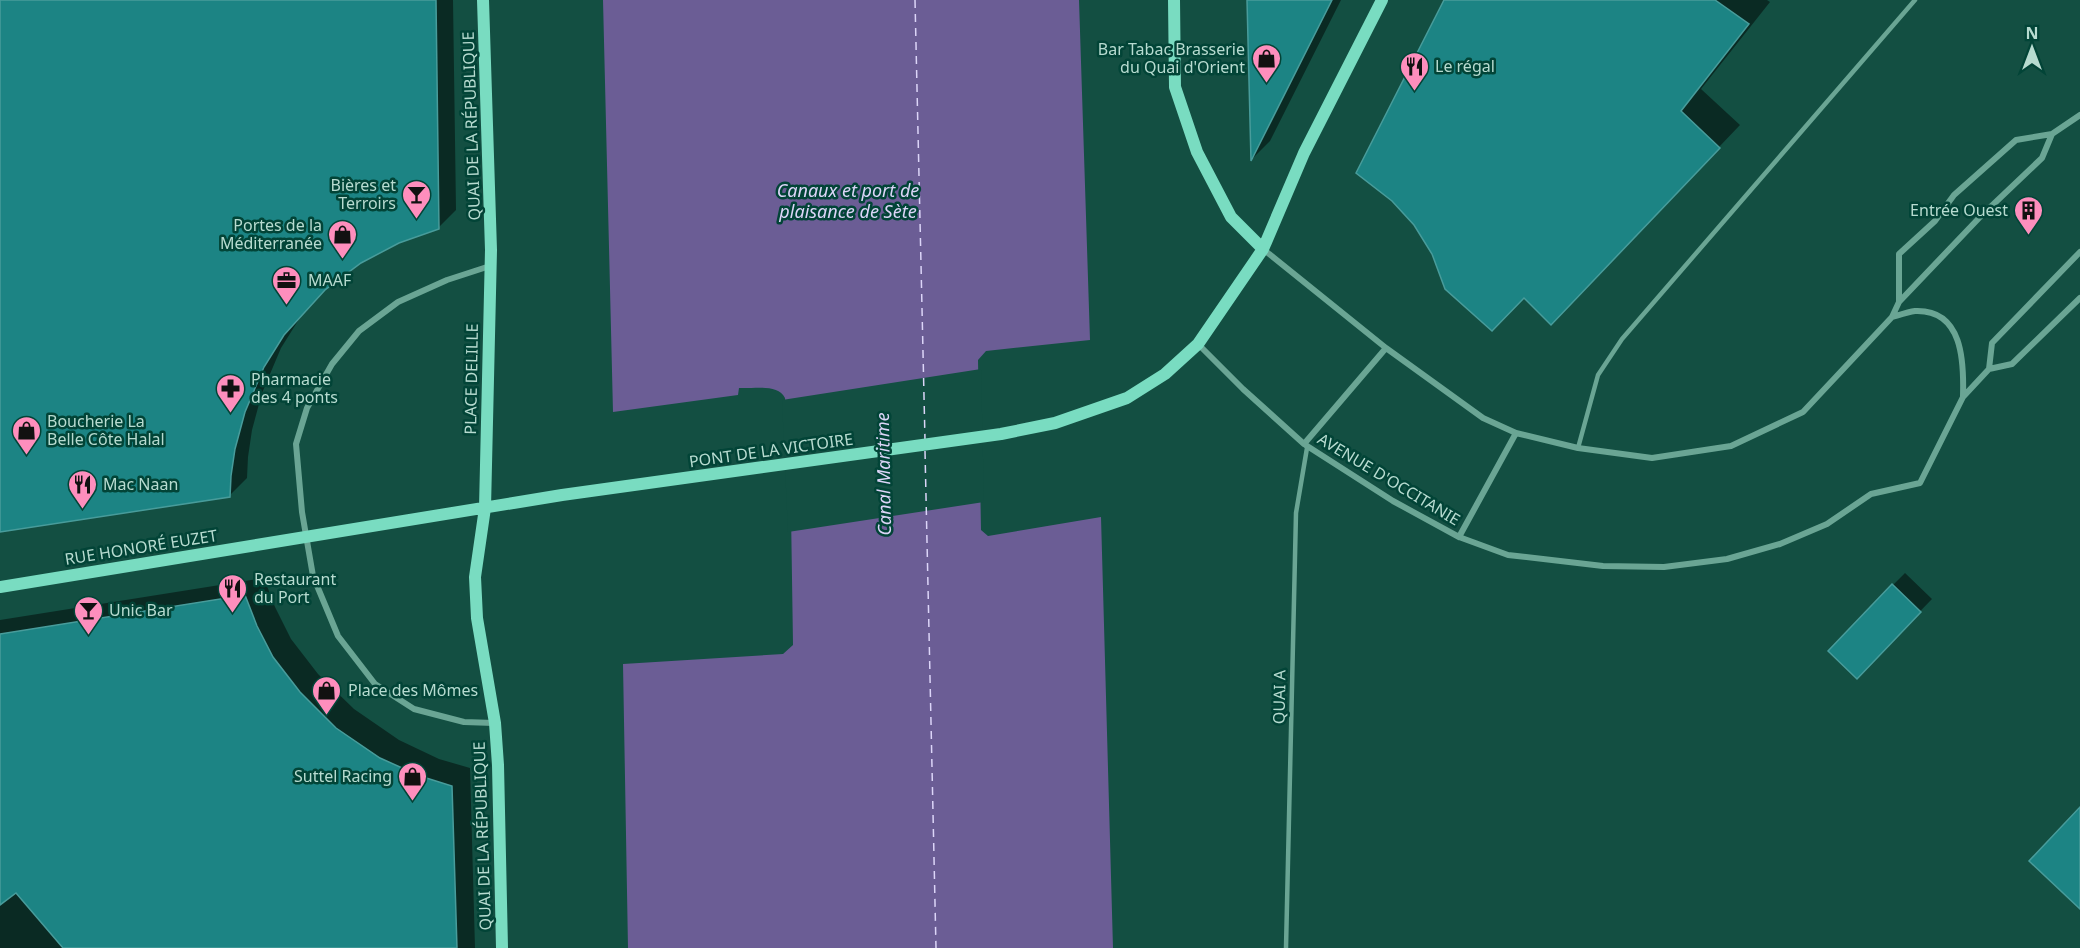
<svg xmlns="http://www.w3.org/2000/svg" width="2080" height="948" viewBox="0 0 2080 948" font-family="'Noto Sans',sans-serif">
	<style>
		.water { fill: #6b5d95 }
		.pier { fill: #134f42 }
		.shadow { fill: #0007 }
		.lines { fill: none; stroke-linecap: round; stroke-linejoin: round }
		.ferry { stroke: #dcd5f8; stroke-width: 1.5; stroke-dasharray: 8 6; stroke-linecap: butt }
		.building { fill: #1c8484; stroke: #489c9b; stroke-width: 1.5 }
		.lane { stroke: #6aa594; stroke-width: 4.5 }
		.street { stroke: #6aa594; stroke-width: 6 }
		.secondary { stroke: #79dcc1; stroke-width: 12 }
		.labels { text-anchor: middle; stroke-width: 5; stroke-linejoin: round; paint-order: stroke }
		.poi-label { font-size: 16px; fill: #b7dbd0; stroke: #024437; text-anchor: start }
		.street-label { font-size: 16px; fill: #b7dbd0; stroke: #024437 }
		.water-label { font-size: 18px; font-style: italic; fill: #dcd5f8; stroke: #024437 }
	</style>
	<rect width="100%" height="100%" fill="#134f42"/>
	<!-- water -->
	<path class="water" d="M603 0H1079L1090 340 986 351 978 360 981 530 988 536 1101 517 1113 948H628L623 664 783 654 793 645 791 512 785 398C778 383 753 389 739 388L738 395 613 412Z"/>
	<!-- pier -->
	<path class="pier" d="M981 369 984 502 788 532 782 400Z"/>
	<!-- shadow -->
	<path class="shadow" d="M0 0H453L456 210 439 227 398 242 360 262 329 285 301 316 281 348 262 393 252 430 248 457 247 478 229 496 0 530Z
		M1249 0H1341L1270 141 1253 158Z
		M1446 0H1767L1770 2 1701 89 1740 125 1572 301Z
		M1905 573 1932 599 1869 664 1893 585Z
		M264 578 275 607 291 639 318 674 354 709 399 740 439 759 470 768 475 948H0V620Z"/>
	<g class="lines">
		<!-- ferry -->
		<path class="ferry" d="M915 0 925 440
			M925 451 936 948"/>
	</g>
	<!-- building -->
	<path class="building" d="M0 0H436L439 229 399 243 361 263 325 290 284 335 264 367 245 412 235 449 231 476 230 497 0 532Z
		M1247 0H1332L1251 161Z
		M1444 0H1715L1749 24 1681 111 1720 148 1551 325 1524 298 1492 331 1445 289 1432 254 1414 225 1392 201 1356 173Z
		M1892 584 1921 612 1857 679 1828 651Z
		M245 595 257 626 273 657 300 692 336 728 380 758 420 776 452 786 457 948H63L16 893 0 905V634Z
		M2080 807V909L2029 861Z"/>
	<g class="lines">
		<!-- lane -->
		<path class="lane" d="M1578 448 1598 375 1622 339 1915 0
			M1286 948 1296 513 1307 448"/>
		<!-- street -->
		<path class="street" d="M1263 249 1386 348 1483 418 1516 433 1578 448 1652 458 1731 446 1803 412 1892 317 1899 302 1980 217 2042 158 2052 134
			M490 266 447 280 398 302 359 331 332 364 307 408 296 444 302 512 313 576 338 636 375 684 414 709 464 722 494 723
			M1899 302V254L1935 221 1954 195 2016 140 2052 134 2080 115
			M1892 317C1899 315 1908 312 1915 311 1963 309 1964 362 1963 396
			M1198 344 1243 389 1304 444 1393 501 1459 537 1508 555 1603 566 1664 567 1727 559 1780 544 1827 524 1871 494 1920 483 1963 397 1989 369 2012 364 2080 298
			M1989 369 1992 343 2080 252
			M1304 444 1386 348
			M1459 537 1516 433"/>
		<!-- secondary -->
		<path class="secondary" d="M483 0 491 250 485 508 475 577 477 618 495 723 498 765 502 948
			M1174 0 1175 87 1197 152 1231 217 1263 249
			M0 587 562 495 1001 434 1055 423 1127 398 1165 374 1198 344 1263 249 1304 153 1382 0"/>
	</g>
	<!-- icons -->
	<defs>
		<symbol id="shop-pin" viewBox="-11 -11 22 30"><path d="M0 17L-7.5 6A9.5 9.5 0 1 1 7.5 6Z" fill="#fe8ebd" stroke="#024437"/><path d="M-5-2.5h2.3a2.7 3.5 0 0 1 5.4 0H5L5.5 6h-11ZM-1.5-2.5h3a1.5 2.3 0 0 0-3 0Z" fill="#111"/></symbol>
		<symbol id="restaurant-pin" viewBox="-11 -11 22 30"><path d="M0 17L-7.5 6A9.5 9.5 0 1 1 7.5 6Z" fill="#fe8ebd" stroke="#024437"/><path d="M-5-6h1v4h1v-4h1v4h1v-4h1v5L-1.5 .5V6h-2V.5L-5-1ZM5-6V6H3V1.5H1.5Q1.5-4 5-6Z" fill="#111"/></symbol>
		<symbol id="bar-pin" viewBox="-11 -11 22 30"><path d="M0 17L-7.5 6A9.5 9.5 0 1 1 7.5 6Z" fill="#fe8ebd" stroke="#024437"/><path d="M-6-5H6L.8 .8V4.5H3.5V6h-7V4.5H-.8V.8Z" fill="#111"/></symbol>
		<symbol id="building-pin" viewBox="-11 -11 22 30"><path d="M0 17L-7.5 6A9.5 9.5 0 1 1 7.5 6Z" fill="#fe8ebd" stroke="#024437"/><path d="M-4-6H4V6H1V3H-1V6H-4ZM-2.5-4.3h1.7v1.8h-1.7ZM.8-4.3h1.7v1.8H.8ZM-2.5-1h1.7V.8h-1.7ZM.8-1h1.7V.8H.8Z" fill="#111"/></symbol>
		<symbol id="office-pin" viewBox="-11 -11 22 30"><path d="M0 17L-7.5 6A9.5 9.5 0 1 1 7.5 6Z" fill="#fe8ebd" stroke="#024437"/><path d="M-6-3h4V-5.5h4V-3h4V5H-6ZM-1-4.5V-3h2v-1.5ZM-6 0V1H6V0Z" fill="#111"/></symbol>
		<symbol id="pharmacy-pin" viewBox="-11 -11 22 30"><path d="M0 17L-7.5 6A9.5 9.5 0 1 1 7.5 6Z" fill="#fe8ebd" stroke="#024437"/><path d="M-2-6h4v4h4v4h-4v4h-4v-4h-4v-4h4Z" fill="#111"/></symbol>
	</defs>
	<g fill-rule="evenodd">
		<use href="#shop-pin" x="1250" y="42" width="33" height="45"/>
		<use href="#restaurant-pin" x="1398" y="50" width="33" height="45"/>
		<use href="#bar-pin" x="400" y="178" width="33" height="45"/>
		<use href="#building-pin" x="2012" y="194" width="33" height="45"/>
		<use href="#shop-pin" x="326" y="218" width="33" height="45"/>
		<use href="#office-pin" x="270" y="264" width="33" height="45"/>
		<use href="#pharmacy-pin" x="214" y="372" width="33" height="45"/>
		<use href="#shop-pin" x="10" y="414" width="33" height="45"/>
		<use href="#restaurant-pin" x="66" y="468" width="33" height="45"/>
		<use href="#restaurant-pin" x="216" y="572" width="33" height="45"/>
		<use href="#bar-pin" x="72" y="594" width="33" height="45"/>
		<use href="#shop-pin" x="310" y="674" width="33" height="45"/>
		<use href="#shop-pin" x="396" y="760" width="33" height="45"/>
	</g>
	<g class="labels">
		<!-- poi labels -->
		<g class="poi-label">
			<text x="1245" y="55" text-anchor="end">Bar Tabac Brasserie<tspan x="1245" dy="18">du Quai d'Orient</tspan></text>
			<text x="1435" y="72">Le régal</text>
			<text x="396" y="191" text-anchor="end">Bières et<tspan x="396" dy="18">Terroirs</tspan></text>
			<text x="2008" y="216" text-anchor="end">Entrée Ouest</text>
			<text x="322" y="231" text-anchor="end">Portes de la<tspan x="322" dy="18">Méditerranée</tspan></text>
			<text x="308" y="286">MAAF</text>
			<text x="251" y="385">Pharmacie<tspan x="251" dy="18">des 4 ponts</tspan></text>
			<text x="47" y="427">Boucherie La<tspan x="47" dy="18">Belle Côte Halal</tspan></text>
			<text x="103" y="490">Mac Naan</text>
			<text x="254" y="585">Restaurant<tspan x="254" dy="18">du Port</tspan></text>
			<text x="109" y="616">Unic Bar</text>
			<text x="348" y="696">Place des Mômes</text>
			<text x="392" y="782" text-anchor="end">Suttel Racing</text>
		</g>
		<!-- street labels -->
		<g class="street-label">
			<text transform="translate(471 126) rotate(-92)" y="6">QUAI DE LA RÉPUBLIQUE</text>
			<text transform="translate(471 379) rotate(-89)" y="6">PLACE DELILLE</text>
			<text transform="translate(771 450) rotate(-8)" y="6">PONT DE LA VICTOIRE</text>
			<text transform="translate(1389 479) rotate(31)" y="6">AVENUE D'OCCITANIE</text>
			<text transform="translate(141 547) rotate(-9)" y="6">RUE HONORÉ EUZET</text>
			<text transform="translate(1279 697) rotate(-89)" y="6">QUAI A</text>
			<text transform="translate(482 836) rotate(-92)" y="6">QUAI DE LA RÉPUBLIQUE</text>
		</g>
		<!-- water labels -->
		<g class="water-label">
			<text x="848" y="197">Canaux et port de<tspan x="848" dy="21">plaisance de Sète</tspan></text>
			<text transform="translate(884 474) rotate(-91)" y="6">Canal Maritime</text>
		</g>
	</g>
	<!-- north arrow -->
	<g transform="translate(2032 48)" stroke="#024437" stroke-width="4.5" paint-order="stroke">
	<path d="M0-4.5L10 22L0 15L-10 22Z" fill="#b7dbd0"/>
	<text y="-9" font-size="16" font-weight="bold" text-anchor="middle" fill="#b7dbd0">N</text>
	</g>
</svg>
